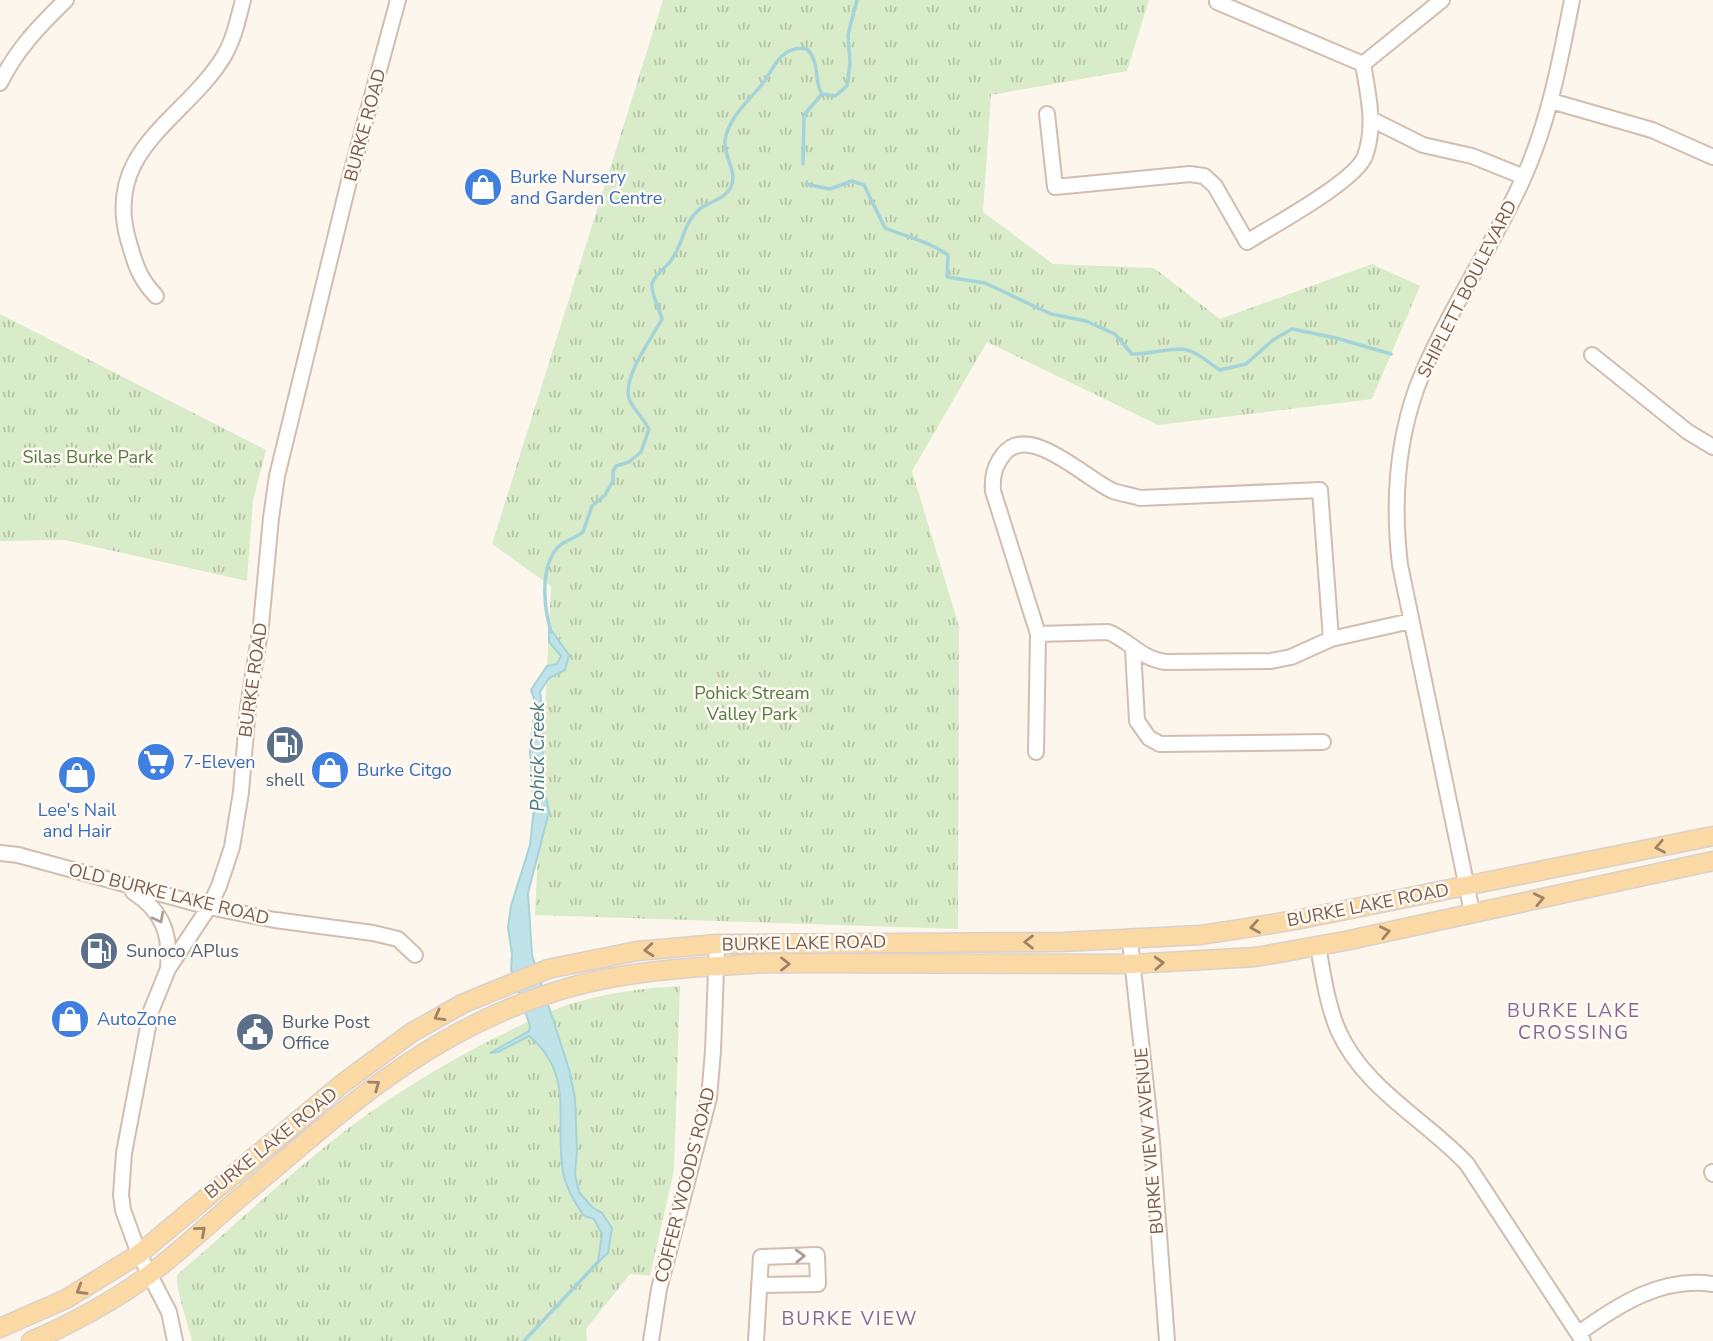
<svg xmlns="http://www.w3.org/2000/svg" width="1713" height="1341" viewBox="0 0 1713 1341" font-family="'Nunito Sans',sans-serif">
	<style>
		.park { fill: url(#park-tufts) }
		.water { fill: #bfe3e8; stroke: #a5d3da; stroke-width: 2 }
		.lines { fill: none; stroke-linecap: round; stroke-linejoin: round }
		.stream { stroke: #a5d3da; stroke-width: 3.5 }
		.minor-casing { stroke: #d1beb0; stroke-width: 18 }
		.major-casing { stroke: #dad1cd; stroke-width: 21 }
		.minor { stroke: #fff; stroke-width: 14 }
		.major { stroke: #fbd9a5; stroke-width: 18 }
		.oneway { stroke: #a18267 }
		.oneway2 { stroke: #af9d94 }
		.labels { text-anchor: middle; stroke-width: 5; stroke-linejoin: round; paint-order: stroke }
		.street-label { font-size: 18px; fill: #7a5c4d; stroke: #fffaf3 }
		.shop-label { font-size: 18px; fill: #366cbe; stroke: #fffaf3; text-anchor: start }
		.park-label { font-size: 18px; fill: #537a41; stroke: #fffaf3 }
		.service-label { font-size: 18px; fill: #4e5e75; stroke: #fffaf3; text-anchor: start }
		.water-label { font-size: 19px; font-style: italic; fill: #437c86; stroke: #fffaf3 }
		.neighbourhood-label { font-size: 19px; letter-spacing: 2px; fill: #846695; stroke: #fffaf3 }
	</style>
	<defs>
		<pattern id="park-tufts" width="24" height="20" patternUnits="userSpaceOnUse" patternTransform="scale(1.75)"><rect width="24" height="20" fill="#d8ecc9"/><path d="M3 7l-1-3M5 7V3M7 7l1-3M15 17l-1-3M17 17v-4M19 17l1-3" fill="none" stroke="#b4c2a5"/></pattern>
	</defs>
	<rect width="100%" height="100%" fill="#fdf6ec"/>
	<!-- park -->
	<path class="park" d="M663 0H1149L1127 71 991 95 983 212 1053 264 1154 268 1220 319 1372 264 1420 286 1372 399 1158 425 987 342 912 471 959 626 958 929 535 915 551 586 492 544Z
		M0 314 266 450 253 500 247 581 65 540 0 541Z
		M680 986 674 1170 650 1276 630 1274 586 1329 587 1341H192C189 1324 173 1286 178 1274 229 1230 278 1184 331 1142 378 1104 430 1072 483 1044 511 1030 541 1014 570 1004 606 993 643 988 680 986Z"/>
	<!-- water -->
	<path class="water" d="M549 627 569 655 565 670 549 678 540 692 543 715V781L549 812 528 893 532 955 569 1069 575 1098 577 1151 575 1174 579 1192 592 1207 602 1213 612 1228 608 1253 598 1262 602 1234 594 1219 584 1216C575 1203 566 1188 563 1172 554 1121 576 1075 529 1036L498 1052 490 1053 529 1031 530 1026 511 969 512 954 508 928 511 906 530 845 534 808 530 752 535 702 531 690 547 666 557 664 561 656 549 642Z"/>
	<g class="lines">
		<!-- stream -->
		<path class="stream" d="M803 164 804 115 822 94
			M806 184 830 189 852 181 864 185 885 228C907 237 928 241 948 255L947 277 985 283 1051 314 1086 321 1115 334 1132 354C1148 354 1167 349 1182 349 1195 350 1209 363 1220 370L1246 364 1273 340 1292 329 1336 338 1391 354
			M551 632C544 608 539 566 559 546 566 540 576 538 583 532L592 506 605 495 613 481V471L616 466 629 462 641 452 649 429C644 419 635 411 630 401 620 380 652 338 662 319 660 311 650 290 652 284 655 273 667 268 672 259 684 242 683 222 701 208 711 201 725 199 731 187 738 171 723 156 725 140 729 116 750 100 763 83 770 74 774 63 782 56 789 50 798 47 807 49 821 64 813 80 822 94L835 96 847 86 850 63 848 35 857 0
			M524 1341 599 1261"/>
		<defs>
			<path id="minor" d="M1363 64 1442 0
				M0 83C16 50 40 25 66 0
				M1551 101 1652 130 1713 157
				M1047 114 1055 187 1190 174 1204 176 1215 186 1247 242C1272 226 1356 181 1365 156 1376 126 1368 94 1363 64L1217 2
				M1371 119 1423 145 1472 156 1524 177
				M156 296C138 277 135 263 128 239 103 149 186 119 224 56 234 39 238 19 243 0
				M1592 355 1688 432 1713 447
				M1038 634 1108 632C1129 640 1141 659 1165 662L1271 661 1291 657 1331 639 1411 621
				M1133 649 1137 721 1149 738 1160 744 1323 742
				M1036 752 1038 634 993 491C992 477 994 467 1003 455 1028 421 1086 479 1113 491 1122 494 1131 495 1140 498L1320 490 1331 639
				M0 853 18 855 209 907 275 920 373 933 398 939 415 955
				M133 892C163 911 171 935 168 969
				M1472 912 1400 565C1393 505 1396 445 1417 387 1445 315 1491 250 1523 179 1549 122 1560 61 1572 0
				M1130 941 1152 1142 1167 1341
				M1318 946C1323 974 1327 1004 1338 1030 1364 1089 1425 1119 1467 1164L1583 1341
				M1712 1172 1713 1174
				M1579 1333C1618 1305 1662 1276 1713 1284
				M175 1341 169 1312 139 1254 123 1210 121 1195 124 1153 151 1011 168 969 209 907 219 886 232 847 241 792 248 707 261 625 271 518 277 476 349 181 398 0
				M651 1341 659 1289 709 1098 713 1051 717 944
				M756 1341 761 1257 817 1255 818 1284 759 1285"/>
			<path id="major" d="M0 1328 66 1299 139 1254 342 1084 411 1033 464 1003 548 969 637 951 717 944 1062 942 1201 935 1296 920 1713 836
				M31 1341C68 1326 119 1298 150 1274 182 1250 212 1221 243 1195 344 1110 425 1033 554 992 622 970 698 967 768 963L1131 964 1256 957 1345 941 1713 861"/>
		</defs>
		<!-- minor casing -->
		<use href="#minor" class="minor-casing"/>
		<!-- major casing -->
		<use href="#major" class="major-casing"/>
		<!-- minor -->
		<use href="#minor" class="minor"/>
		<!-- major -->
		<use href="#major" class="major"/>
	</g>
	<!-- one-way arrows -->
	<defs><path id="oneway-chevron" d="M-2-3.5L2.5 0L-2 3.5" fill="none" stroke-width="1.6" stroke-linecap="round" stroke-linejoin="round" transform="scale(1.75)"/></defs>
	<g class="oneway">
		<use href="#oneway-chevron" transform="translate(1660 847) rotate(169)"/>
		<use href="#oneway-chevron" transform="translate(1539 899) rotate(-12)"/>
		<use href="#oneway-chevron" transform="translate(1255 927) rotate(171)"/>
		<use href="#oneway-chevron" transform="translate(1385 932) rotate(-12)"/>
		<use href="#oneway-chevron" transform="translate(1029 942) rotate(-180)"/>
		<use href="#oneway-chevron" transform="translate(649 950) rotate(175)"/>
		<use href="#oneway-chevron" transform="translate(1159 963) rotate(-3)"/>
		<use href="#oneway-chevron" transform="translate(785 964)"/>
		<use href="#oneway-chevron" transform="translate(439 1016) rotate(151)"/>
		<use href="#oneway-chevron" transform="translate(375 1085) rotate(-36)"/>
		<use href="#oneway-chevron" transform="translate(201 1231) rotate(-41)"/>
		<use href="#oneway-chevron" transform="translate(81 1290) rotate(149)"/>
	</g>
	<g class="oneway2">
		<use href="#oneway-chevron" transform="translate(159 918) rotate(63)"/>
		<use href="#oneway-chevron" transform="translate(800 1256) rotate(-2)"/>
	</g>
	<!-- icons -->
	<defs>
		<symbol id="shop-disc" viewBox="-11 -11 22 22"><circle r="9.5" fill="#3f7fe0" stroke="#fffaf3"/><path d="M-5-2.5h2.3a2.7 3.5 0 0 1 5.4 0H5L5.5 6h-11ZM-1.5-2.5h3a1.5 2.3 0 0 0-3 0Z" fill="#fff"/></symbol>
		<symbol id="fuel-disc" viewBox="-11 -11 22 22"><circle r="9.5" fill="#5c6f8a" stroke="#fffaf3"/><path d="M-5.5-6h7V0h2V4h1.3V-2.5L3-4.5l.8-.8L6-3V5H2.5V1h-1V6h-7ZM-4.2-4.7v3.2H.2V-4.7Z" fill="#fff"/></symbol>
		<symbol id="supermarket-disc" viewBox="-11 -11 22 22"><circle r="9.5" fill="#3f7fe0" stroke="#fffaf3"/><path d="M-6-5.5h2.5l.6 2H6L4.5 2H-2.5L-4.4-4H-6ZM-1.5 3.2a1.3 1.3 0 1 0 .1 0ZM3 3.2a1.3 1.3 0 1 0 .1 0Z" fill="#fff"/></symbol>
		<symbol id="civic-disc" viewBox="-11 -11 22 22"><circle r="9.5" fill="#5c6f8a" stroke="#fffaf3"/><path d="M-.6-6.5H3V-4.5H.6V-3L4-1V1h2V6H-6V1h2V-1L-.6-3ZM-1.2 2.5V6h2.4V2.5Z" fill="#fff"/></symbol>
	</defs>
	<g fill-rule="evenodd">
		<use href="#shop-disc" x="461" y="165" width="44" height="44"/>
		<use href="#fuel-disc" x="263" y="723" width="44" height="44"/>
		<use href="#supermarket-disc" x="134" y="740" width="44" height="44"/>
		<use href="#shop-disc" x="308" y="748" width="44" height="44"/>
		<use href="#shop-disc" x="55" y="753" width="44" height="44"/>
		<use href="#fuel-disc" x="77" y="929" width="44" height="44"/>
		<use href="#shop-disc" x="48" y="997" width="44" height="44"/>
		<use href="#civic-disc" x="233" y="1010" width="44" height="44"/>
	</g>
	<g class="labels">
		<!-- street labels -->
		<g class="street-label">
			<text transform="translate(365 125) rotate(-75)" y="6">BURKE ROAD</text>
			<text transform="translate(1467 289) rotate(-63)" y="6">SHIPLETT BOULEVARD</text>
			<text transform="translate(253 680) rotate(-82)" y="6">BURKE ROAD</text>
			<text transform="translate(169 894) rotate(14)" y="6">OLD BURKE LAKE ROAD</text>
			<text transform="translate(1368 905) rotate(-11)" y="6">BURKE LAKE ROAD</text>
			<text transform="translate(804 943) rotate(-1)" y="6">BURKE LAKE ROAD</text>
			<text transform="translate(1149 1141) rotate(-95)" y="6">BURKE VIEW AVENUE</text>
			<text transform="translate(271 1143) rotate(-39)" y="6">BURKE LAKE ROAD</text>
			<text transform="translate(685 1185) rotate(-76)" y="6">COFFER WOODS ROAD</text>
		</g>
		<!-- shop labels -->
		<g class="shop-label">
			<text x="510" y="183">Burke Nursery<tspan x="510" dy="21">and Garden Centre</tspan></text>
			<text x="183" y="768">7-Eleven</text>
			<text x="357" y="776">Burke Citgo</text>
			<text x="77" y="816" text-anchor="middle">Lee's Nail<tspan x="77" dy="21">and Hair</tspan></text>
			<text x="97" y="1025">AutoZone</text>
		</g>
		<!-- park labels -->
		<g class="park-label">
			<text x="88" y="463">Silas Burke Park</text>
			<text x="752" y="699">Pohick Stream<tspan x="752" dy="21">Valley Park</tspan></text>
		</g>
		<!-- service labels -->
		<g class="service-label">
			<text x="285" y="786" text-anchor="middle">shell</text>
			<text x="126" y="957">Sunoco APlus</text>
			<text x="282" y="1028">Burke Post<tspan x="282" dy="21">Office</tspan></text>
		</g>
		<!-- water labels -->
		<g class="water-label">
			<text transform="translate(537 757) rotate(-90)" y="7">Pohick Creek</text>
		</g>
		<!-- neighbourhood labels -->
		<g class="neighbourhood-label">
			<text x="1574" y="1017">BURKE LAKE<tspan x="1574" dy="22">CROSSING</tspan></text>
			<text x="850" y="1325">BURKE VIEW</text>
		</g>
	</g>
</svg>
